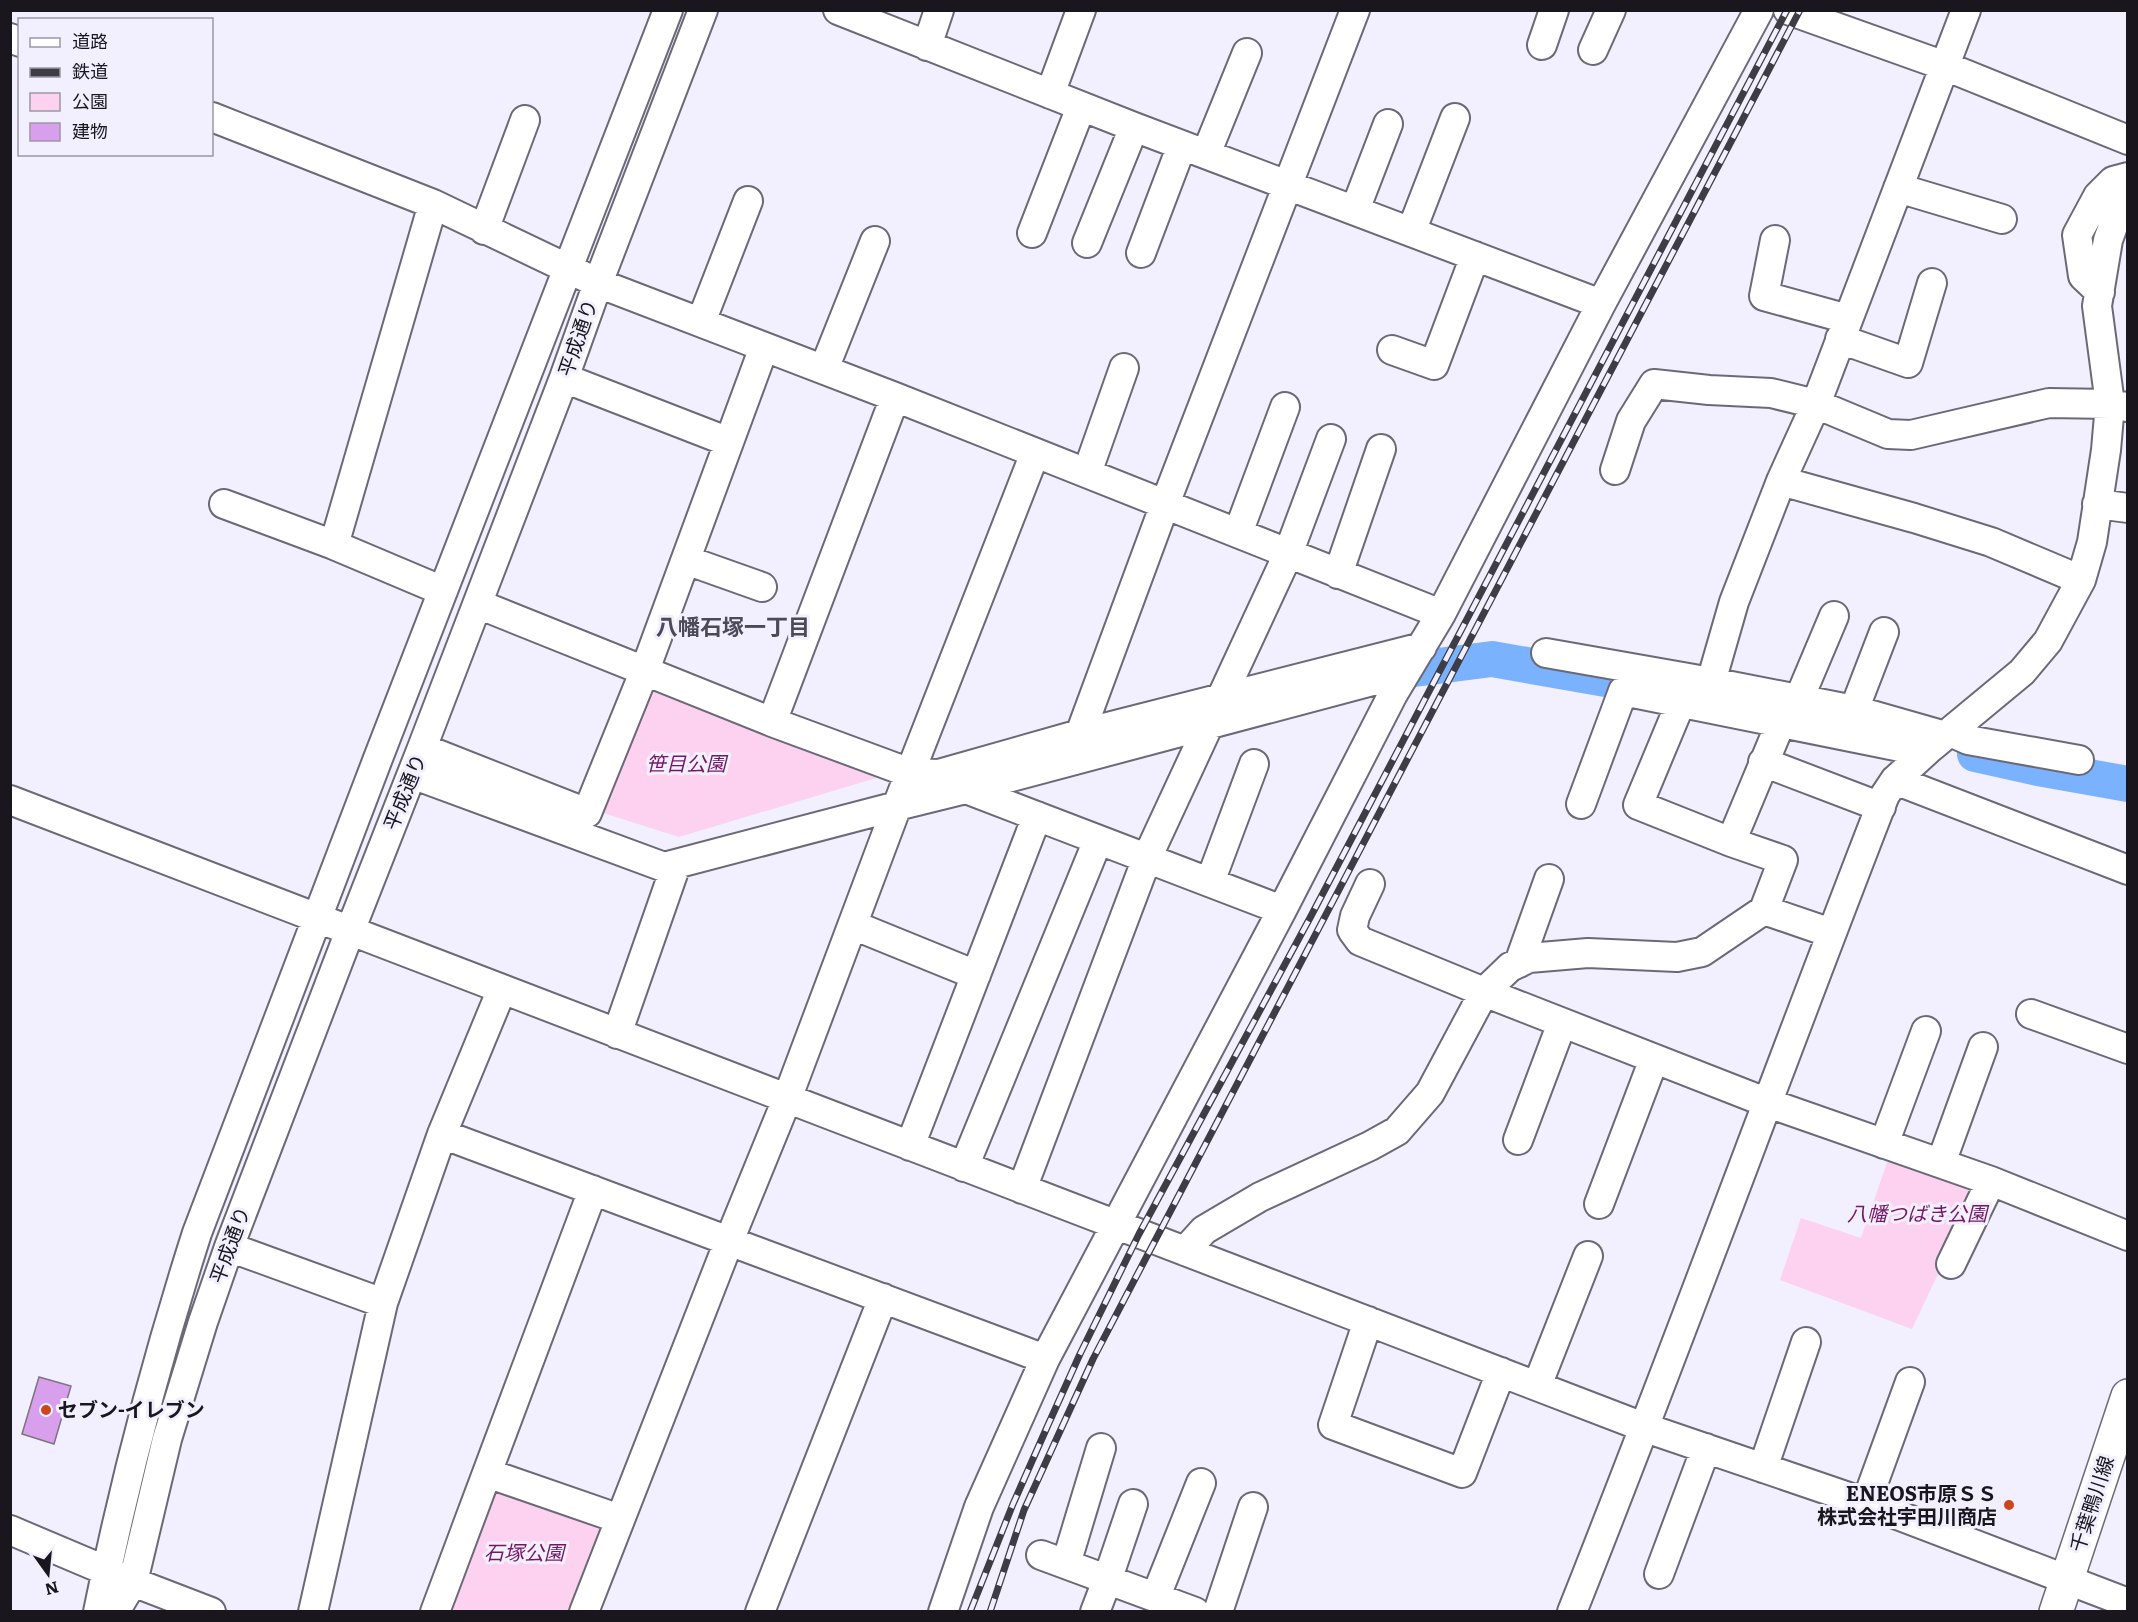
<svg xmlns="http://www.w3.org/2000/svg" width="2138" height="1622" viewBox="0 0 2138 1622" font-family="Literata,'Noto Sans JP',serif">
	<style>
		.green { fill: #fcd2f0 }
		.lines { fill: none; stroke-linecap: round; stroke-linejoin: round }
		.river { stroke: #7bb2fd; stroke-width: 36 }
		.building { fill: #d79fec; stroke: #7d7480; stroke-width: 1.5 }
		.minor-casing { stroke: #6c6977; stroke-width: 32 }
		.major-casing { stroke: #6c6977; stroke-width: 36 }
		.minor { stroke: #fff; stroke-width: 28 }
		.major { stroke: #fff; stroke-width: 33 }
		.rail-casing { stroke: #3e3c44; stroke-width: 7 }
		.rail { stroke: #f2efff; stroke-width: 4.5; stroke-dasharray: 14; stroke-linecap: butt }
		.poi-dot { fill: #cd451b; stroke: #f2efff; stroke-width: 2 }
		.labels { text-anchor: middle; stroke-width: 6; stroke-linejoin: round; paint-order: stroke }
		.street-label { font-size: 20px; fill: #19171d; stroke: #f2efff }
		.park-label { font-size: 20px; font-style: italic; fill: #741663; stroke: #f2efff }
		.poi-label { font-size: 20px; font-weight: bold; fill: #19171d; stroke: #f2efff; text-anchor: start }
		.quarter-label { font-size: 22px; font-weight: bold; fill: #4d4a57; stroke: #f2efff }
	</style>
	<rect width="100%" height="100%" fill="#f2efff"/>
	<!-- green -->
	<path class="green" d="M648 676 896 772 679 837 594 810Z
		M1890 1154 1980 1185 1912 1329 1780 1280 1801 1218 1861 1238Z
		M490 1479 614 1522 579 1611 440 1612Z"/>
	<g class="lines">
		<!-- river -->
		<path class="river" d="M1376 674 1492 659 1663 689
			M1975 754 2038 768 2128 784"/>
	</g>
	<!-- building -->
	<path class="building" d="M39 1377 71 1386 54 1444 22 1434Z"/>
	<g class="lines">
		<defs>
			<path id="minor" d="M838 10 1134 127 1601 304
				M1788 10 1945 66 2128 140
				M10 38 20 42
				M1542 45 1554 10
				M927 46 939 10
				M1593 50 1611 10
				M1050 94 1081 10
				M212 117 433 204 598 283 895 397 1441 614
				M1206 154 1247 53
				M1898 188 2002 219
				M1355 210 1388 124
				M484 230 525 120
				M1411 232 1455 118
				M1032 233 1081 107
				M1775 240 1764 296 1848 319
				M1087 243 1134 127
				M1141 253 1182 145
				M2100 292 2083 276 2077 235 2098 196 2113 181 2128 177
				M701 322 748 201
				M1840 339 1908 363 1932 283
				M1392 350 1434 365 1475 256
				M824 369 875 241
				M564 378 729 442
				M1615 470 1631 421 1654 384 1709 390 1771 393 1816 404 1888 434 1911 435 2049 403 2110 404 2127 407
				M1087 473 1124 368
				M1781 481 1914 518 1991 542 2081 580
				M224 504 334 545 443 591
				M2097 504 2128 508
				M1238 533 1285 407
				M334 545 433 204
				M686 560 762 587
				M1338 574 1381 449
				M478 604 772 722 910 773 939 774 1080 734 1422 647
				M1546 653 1711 682 1854 710 1945 736
				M1711 682 1734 602 1781 481 1816 404 1966 10
				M1799 699 1834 616
				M1681 702 1638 805 1731 842
				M1854 710 1884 632
				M772 722 895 397
				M1950 732 1968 740 2079 760
				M1080 734 1165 504 1355 10
				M422 748 587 813 645 670 764 347
				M1763 762 1881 807
				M412 774 664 867 897 806 966 789 1406 672
				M1895 780 2128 870
				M966 789 1282 910
				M10 800 1646 1428 1866 1503 2128 1603
				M1581 804 1623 691 1925 752
				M1210 882 1254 764
				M1370 884 1355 916 1352 930 1360 941 1484 992 1768 1103 1991 1181 2128 1236
				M1764 910 1831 933
				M853 925 976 975
				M1519 963 1549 879
				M2031 1014 2128 1049
				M617 1034 676 865
				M442 1134 1045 1359
				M1518 1140 1562 1023
				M1884 1144 1926 1031
				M910 1146 1037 816
				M1941 1163 1983 1047
				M964 1167 1098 840
				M1022 1189 1147 858 1288 554 1331 439
				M1599 1204 1654 1059
				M229 1247 383 1303
				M1185 1251 1204 1230 1260 1197 1370 1146 1397 1131 1430 1093 1484 992 1510 967 1529 958 1588 953 1677 957 1702 952 1764 910 1783 860 1731 842 1781 722
				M1951 1264 1991 1181
				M1368 1321 1333 1425 1462 1473 1501 1372
				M1537 1386 1588 1256
				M1763 1468 1806 1342
				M487 1473 620 1519
				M1866 1503 1910 1382
				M10 1530 133 1582 211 1612
				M1041 1555 1195 1612
				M1066 1564 1101 1448
				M1659 1574 1706 1448
				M1156 1596 1201 1483
				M98 1612C124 1483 157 1358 197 1233L377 761 668 10
				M118 1612 119 1605 133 1582 167 1439 203 1322 229 1247 350 931 422 748 564 378 598 283 703 10
				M313 1612 383 1303 442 1134 502 989
				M435 1612 593 1190
				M584 1612 729 1241 787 1099 897 806 1035 453
				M760 1612 883 1298
				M943 1612 979 1507 1045 1359 1282 910 1393 694 1441 614 1601 304 1759 10
				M1095 1612 1108 1578 1133 1504
				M1218 1612 1253 1507
				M1572 1612C1680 1341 1779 1067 1885 795L1895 780 1929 749 2022 672 2048 641 2081 580 2092 542 2106 450 2110 404 2097 306 2108 240 2128 185"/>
			<path id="major" d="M2056 1612 2128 1396"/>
		</defs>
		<!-- minor casing -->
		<use href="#minor" class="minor-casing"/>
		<!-- major casing -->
		<use href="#major" class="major-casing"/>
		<!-- minor -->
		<use href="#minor" class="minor"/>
		<!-- major -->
		<use href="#major" class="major"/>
		<defs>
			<path id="rail" d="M970 1612 1013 1504 1048 1425 1080 1354 1139 1234 1311 916 1787 10
				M990 1612 1024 1510 1093 1359 1800 10"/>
		</defs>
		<!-- rail casing -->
		<use href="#rail" class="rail-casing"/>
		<!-- rail -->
		<use href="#rail" class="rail"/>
	</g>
	<!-- markers -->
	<g class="poi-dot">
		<circle cx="46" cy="1410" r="6"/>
		<circle cx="2009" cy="1505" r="6"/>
	</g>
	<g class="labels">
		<!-- street labels -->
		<g class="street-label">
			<text transform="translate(578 338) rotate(-71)" y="7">平成通り</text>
			<text transform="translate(405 792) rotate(-68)" y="7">平成通り</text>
			<text transform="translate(230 1245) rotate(-70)" y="7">平成通り</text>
			<text transform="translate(2092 1504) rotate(-72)" y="7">千葉鴨川線</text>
		</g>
		<!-- park labels -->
		<g class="park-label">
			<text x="686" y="771">笹目公園</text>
			<text x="1917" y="1221">八幡つばき公園</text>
			<text x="524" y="1560">石塚公園</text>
		</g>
		<!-- poi labels -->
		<g class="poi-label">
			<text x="58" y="1417">セブン-イレブン</text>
			<text x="1997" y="1501" text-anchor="end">ENEOS市原ＳＳ<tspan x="1997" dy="23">株式会社宇田川商店</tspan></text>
		</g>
		<!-- quarter labels -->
		<g class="quarter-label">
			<text x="733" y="635">八幡石塚一丁目</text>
		</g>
	</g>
	<!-- border -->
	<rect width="2138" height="1622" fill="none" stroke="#19171d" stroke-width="24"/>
	<!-- legend -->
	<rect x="18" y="18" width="195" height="138" fill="#f2efff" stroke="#9b99a5" stroke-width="1.5"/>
	<rect x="30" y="38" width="30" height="9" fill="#ffffff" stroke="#9b99a5" stroke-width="1.5"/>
	<text x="72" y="48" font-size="18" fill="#19171d">道路</text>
	<rect x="30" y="68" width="30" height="9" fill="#3e3c44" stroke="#9b99a5" stroke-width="1.5"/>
	<text x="72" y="78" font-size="18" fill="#19171d">鉄道</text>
	<rect x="30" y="93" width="30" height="18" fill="#fcd2f0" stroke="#9b99a5" stroke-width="1.5"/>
	<text x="72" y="108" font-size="18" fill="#19171d">公園</text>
	<rect x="30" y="123" width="30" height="18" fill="#d79fec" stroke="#9b99a5" stroke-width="1.5"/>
	<text x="72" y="138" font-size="18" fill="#19171d">建物</text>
	<!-- north arrow -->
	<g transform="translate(48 1574) rotate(165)" stroke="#f2efff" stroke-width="4.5" paint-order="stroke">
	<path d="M0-4.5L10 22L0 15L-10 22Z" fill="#19171d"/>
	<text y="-9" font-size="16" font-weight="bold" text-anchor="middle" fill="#19171d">N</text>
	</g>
</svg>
